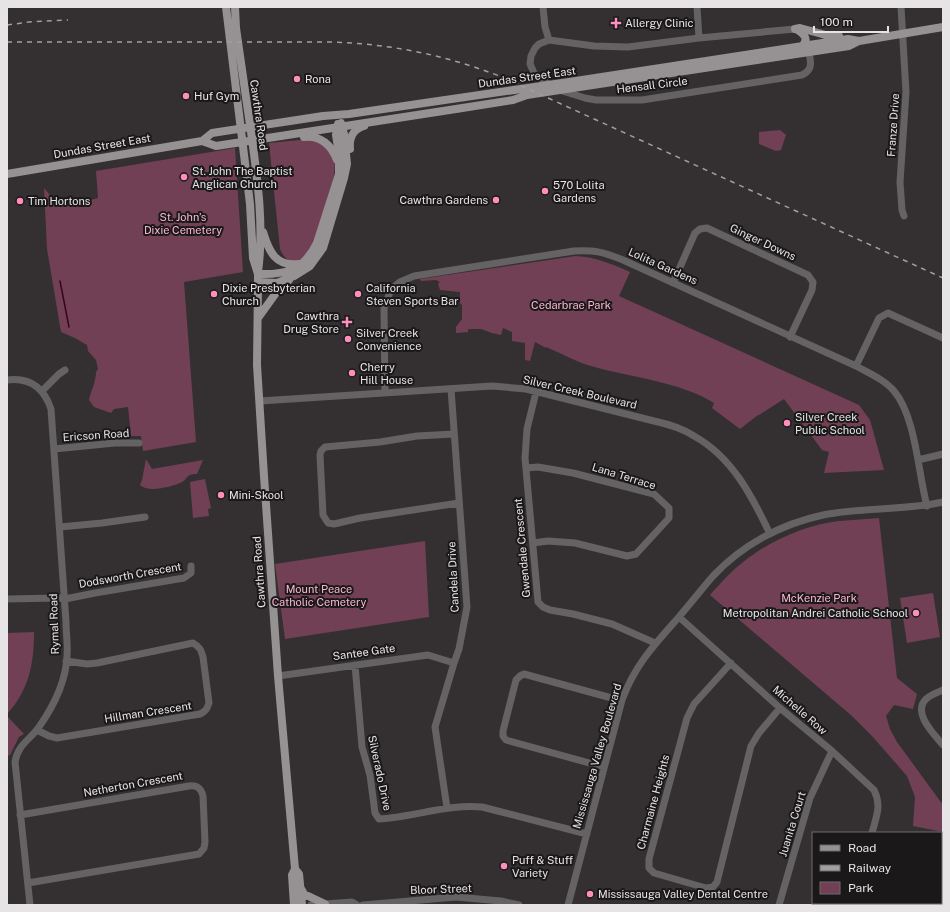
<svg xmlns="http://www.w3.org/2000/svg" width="950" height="912" viewBox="0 0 950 912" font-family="'Public Sans',sans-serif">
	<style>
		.green { fill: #714054 }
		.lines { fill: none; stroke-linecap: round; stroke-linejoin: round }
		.stream { stroke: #3c0221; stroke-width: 1.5 }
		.minor { stroke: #646262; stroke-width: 7 }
		.major { stroke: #969193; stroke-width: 8 }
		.rail { stroke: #a29fa0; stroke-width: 1.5; stroke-dasharray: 5 5; stroke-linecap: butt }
		.poi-dot { fill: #fe8ebc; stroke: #1a1819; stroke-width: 1.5 }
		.labels { text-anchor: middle; stroke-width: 4; stroke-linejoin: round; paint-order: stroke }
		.poi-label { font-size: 11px; fill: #e7e4e5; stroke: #1a1819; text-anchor: start }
		.street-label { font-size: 11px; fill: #e7e4e5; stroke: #1a1819 }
		.park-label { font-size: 11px; fill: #fcb6d0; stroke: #1a1819 }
	</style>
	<rect width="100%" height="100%" fill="#343031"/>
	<!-- green -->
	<path class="green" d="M780 130 786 135 781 150 776 151 759 144V132Z
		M310 139 322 143 335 160 334 176 314 243C306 259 290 272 280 249L269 143Z
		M235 148 243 272 184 282 196 442 143 451 141 436H131L128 407 114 409 111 413 94 407 89 400C91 390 96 382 96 372L98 369 96 360 88 351 87 345 75 338 61 332 47 249 44 188 59 206 78 202H90L92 204 91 200 98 198 96 171Z
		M576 256C596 257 612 264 630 272L619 296 859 405 870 420 884 470 824 473 829 452 822 450 784 399 759 415H758L740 429 712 408 714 403C681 382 629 377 591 366 576 362 561 353 546 347V348L535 342 530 361 525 360V343L512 341V332L503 328 501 335 492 333 481 329H468V332L456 333V327L462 319V305L460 303V292L440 290 438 284 440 282 436 280 421 281 420 279Z
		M146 459 152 469 203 460 197 474C185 474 189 478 182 482 172 487 148 493 140 485L142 480Z
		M205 479 211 508 208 509 209 516 193 518 190 482Z
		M879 518 897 678 917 694 913 709 894 705 886 716 890 729 897 742 943 805V832L913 826 915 797 907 776 872 736 852 716 710 595C720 584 730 572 742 563 769 541 805 525 839 521 853 520 866 519 879 518Z
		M425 541 429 617 285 639 275 564Z
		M933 593 940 637 907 643 900 598Z
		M34 632C34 664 29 690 7 714V633Z
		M7 716 24 734 19 737 10 755 7 756Z"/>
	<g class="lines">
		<!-- stream -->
		<path class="stream" d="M60 281 69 327"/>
		<!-- minor -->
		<path class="minor" d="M543 7 545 27 549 40
			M697 7 699 38
			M901 7 906 92 900 182 902 210 904 216
			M795 29 699 38 628 47 594 46 549 40 539 44 535 48 531 56 530 64 535 75 556 89 585 98 596 100H642L802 75C813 70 811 62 809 52
			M673 283 695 233 700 229 707 228 808 275 813 282 812 290 790 337
			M856 366 879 318 888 313 943 338
			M7 380C30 377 44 388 51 409L66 622C66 633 68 645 67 656 66 681 53 707 39 727 30 740 18 744 15 762L30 905
			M42 391 59 374 65 370
			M536 392 527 429 525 458 538 602 543 607 550 610 573 614 612 624 655 643
			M385 393 384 308 390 292 394 287 400 282 414 276 574 251C596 250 603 252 623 260L856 366C869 373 885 380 894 391 916 417 918 473 927 506
			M260 401 492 386 526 389 654 421C668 424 682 428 694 436 732 457 752 496 770 534
			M454 434 417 436 380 442 325 447 321 451 320 455 323 515 328 523 334 524 360 518 459 503
			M54 449 115 443H139
			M918 460 943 454
			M526 468 538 467 573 473 654 494 669 508V518L636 554 627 556 575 543 548 541 533 543
			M60 527 102 523 145 517
			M7 599 58 598 65 599 95 593 184 578 191 573V566
			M679 617 780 708 832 751 874 790C882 806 876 817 872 833
			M731 663 694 704 687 718 649 859V868L654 873 706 888 713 887 717 882 751 746 759 733 780 708
			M355 665 362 747 370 775 375 813 379 819C414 817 447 804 482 807L587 834
			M278 676 428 655 454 663
			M943 690C938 692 930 695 926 699 912 713 934 734 943 745
			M37 730 49 736 57 738 200 714C206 711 207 709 209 703L203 657C201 650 200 647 193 643L97 663 87 664 66 661
			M604 767 506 740 503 736V731L516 680 520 676 524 674 608 697 622 700
			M447 808 435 727 454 663 459 649 467 607 451 389
			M20 815 189 786C197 785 201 788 203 796L205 842 204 848 199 854 28 883
			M941 875 943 877
			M311 905 352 902 357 905
			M363 905 456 897 501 901 519 905
			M568 905 622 700C635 665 654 645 678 618 690 604 701 590 713 576 742 545 781 524 823 515 862 507 903 511 943 502
			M779 905 810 798 832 751
			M855 905V903"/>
		<!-- major -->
		<path class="major" d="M226 7 250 204 253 258 258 274V282L257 365 264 476 278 676 295 869 292 875 294 905
			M235 7 236 28C241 65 247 102 252 139 258 183 264 228 258 272
			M795 29 800 28 833 37 839 36
			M796 29C803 33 810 39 802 46
			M304 137C321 135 332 146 337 160
			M202 141 212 133 323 116 349 114 569 82 848 39 859 41
			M350 149C349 138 353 129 364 126
			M7 174 202 141 216 146 456 109 513 100 527 95 849 46 859 41 943 27
			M263 232C269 252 276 267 299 264
			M258 274C286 275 304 270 317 243L339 174V153L336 135 338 124
			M258 282 277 283 294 276 310 266 323 248 344 178 347 164 344 134 341 123
			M258 318 281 286 289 280
			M295 869 299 874 302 905
			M300 887 304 894 325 904"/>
		<!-- rail -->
		<path class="rail" d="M7 25 29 22 68 20
			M7 42H331C392 44 445 55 502 77L943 278"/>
	</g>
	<!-- markers -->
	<g class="poi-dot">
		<path d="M614 17h4v4h4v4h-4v4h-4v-4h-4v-4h4z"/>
		<circle cx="297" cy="79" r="4"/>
		<circle cx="186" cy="96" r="4"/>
		<circle cx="184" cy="177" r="4"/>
		<circle cx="545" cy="191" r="4"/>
		<circle cx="496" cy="200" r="4"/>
		<circle cx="20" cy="201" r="4"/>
		<circle cx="214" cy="294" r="4"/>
		<circle cx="358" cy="294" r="4"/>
		<path d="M345 316h4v4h4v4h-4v4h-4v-4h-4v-4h4z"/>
		<circle cx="348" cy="339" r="4"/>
		<circle cx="352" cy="373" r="4"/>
		<circle cx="787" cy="423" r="4"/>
		<circle cx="221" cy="495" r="4"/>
		<circle cx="916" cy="613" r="4"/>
		<circle cx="504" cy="866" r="4"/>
		<circle cx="590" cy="894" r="4"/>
	</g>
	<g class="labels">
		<!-- poi labels -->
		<g class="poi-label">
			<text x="625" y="27">Allergy Clinic</text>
			<text x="305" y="83">Rona</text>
			<text x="194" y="100">Huf Gym</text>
			<text x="192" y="175">St. John The Baptist<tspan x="192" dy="13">Anglican Church</tspan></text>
			<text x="553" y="189">570 Lolita<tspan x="553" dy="13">Gardens</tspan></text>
			<text x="488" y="204" text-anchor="end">Cawthra Gardens</text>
			<text x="28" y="205">Tim Hortons</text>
			<text x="222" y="292">Dixie Presbyterian<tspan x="222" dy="13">Church</tspan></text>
			<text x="366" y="292">California<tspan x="366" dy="13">Steven Sports Bar</tspan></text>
			<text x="339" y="320" text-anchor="end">Cawthra<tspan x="339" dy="13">Drug Store</tspan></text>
			<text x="356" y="337">Silver Creek<tspan x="356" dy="13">Convenience</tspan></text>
			<text x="360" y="371">Cherry<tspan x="360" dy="13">Hill House</tspan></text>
			<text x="795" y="421">Silver Creek<tspan x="795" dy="13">Public School</tspan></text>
			<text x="229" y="499">Mini-Skool</text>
			<text x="908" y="617" text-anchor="end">Metropolitan Andrei Catholic School</text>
			<text x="512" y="864">Puff &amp; Stuff<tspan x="512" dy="13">Variety</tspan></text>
			<text x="598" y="898">Mississauga Valley Dental Centre</text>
		</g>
		<!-- street labels -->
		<g class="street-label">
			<text transform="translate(527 77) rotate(-8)" y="4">Dundas Street East</text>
			<text transform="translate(652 85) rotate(-7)" y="4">Hensall Circle</text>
			<text transform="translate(259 115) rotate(82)" y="4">Cawthra Road</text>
			<text transform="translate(893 125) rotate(-86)" y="4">Franze Drive</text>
			<text transform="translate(102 146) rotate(-10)" y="4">Dundas Street East</text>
			<text transform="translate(763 242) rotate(25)" y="4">Ginger Downs</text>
			<text transform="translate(663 266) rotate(24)" y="4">Lolita Gardens</text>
			<text transform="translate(580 392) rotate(13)" y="4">Silver Creek Boulevard</text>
			<text transform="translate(96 435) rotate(-4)" y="4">Ericson Road</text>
			<text transform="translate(624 476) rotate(17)" y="4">Lana Terrace</text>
			<text transform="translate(522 548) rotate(-95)" y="4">Gwendale Crescent</text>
			<text transform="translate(259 572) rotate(-94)" y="4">Cawthra Road</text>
			<text transform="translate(130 575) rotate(-10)" y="4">Dodsworth Crescent</text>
			<text transform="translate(453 577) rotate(-93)" y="4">Candela Drive</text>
			<text transform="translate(54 624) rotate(-92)" y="4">Rymal Road</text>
			<text transform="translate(364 652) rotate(-8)" y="4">Santee Gate</text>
			<text transform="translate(800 710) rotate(41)" y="4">Michelle Row</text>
			<text transform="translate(148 712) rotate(-9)" y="4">Hillman Crescent</text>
			<text transform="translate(597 756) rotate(-74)" y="4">Mississauga Valley Boulevard</text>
			<text transform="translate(380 773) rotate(78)" y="4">Silverado Drive</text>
			<text transform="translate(133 784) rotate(-10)" y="4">Netherton Crescent</text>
			<text transform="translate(653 802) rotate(-75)" y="4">Charmaine Heights</text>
			<text transform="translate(792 824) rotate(-73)" y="4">Juanita Court</text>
			<text transform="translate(441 889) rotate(-2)" y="4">Bloor Street</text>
		</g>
		<!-- park labels -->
		<g class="park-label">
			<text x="183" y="221">St. John’s<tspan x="183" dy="13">Dixie Cemetery</tspan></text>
			<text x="571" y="309">Cedarbrae Park</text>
			<text x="319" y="593">Mount Peace<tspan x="319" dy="13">Catholic Cemetery</tspan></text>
			<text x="819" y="602">McKenzie Park</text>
		</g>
	</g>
	<!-- border -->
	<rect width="950" height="912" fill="none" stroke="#e7e4e5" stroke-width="16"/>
	<!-- legend -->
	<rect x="812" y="832" width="130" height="72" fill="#1a1819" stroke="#6c6a6b"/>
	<rect x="820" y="845" width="20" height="6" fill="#969193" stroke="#6c6a6b"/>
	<text x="848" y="852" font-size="12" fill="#e7e4e5">Road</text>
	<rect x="820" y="865" width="20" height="6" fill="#a29fa0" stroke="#6c6a6b"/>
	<text x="848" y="872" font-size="12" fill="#e7e4e5">Railway</text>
	<rect x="820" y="882" width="20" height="12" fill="#714054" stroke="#6c6a6b"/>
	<text x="848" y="892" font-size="12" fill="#e7e4e5">Park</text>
	<!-- scale -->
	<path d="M814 26v6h74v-6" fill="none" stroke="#e7e4e5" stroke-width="2"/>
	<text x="820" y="26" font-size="12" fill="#e7e4e5" stroke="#1a1819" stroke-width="3" paint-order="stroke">100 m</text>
</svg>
